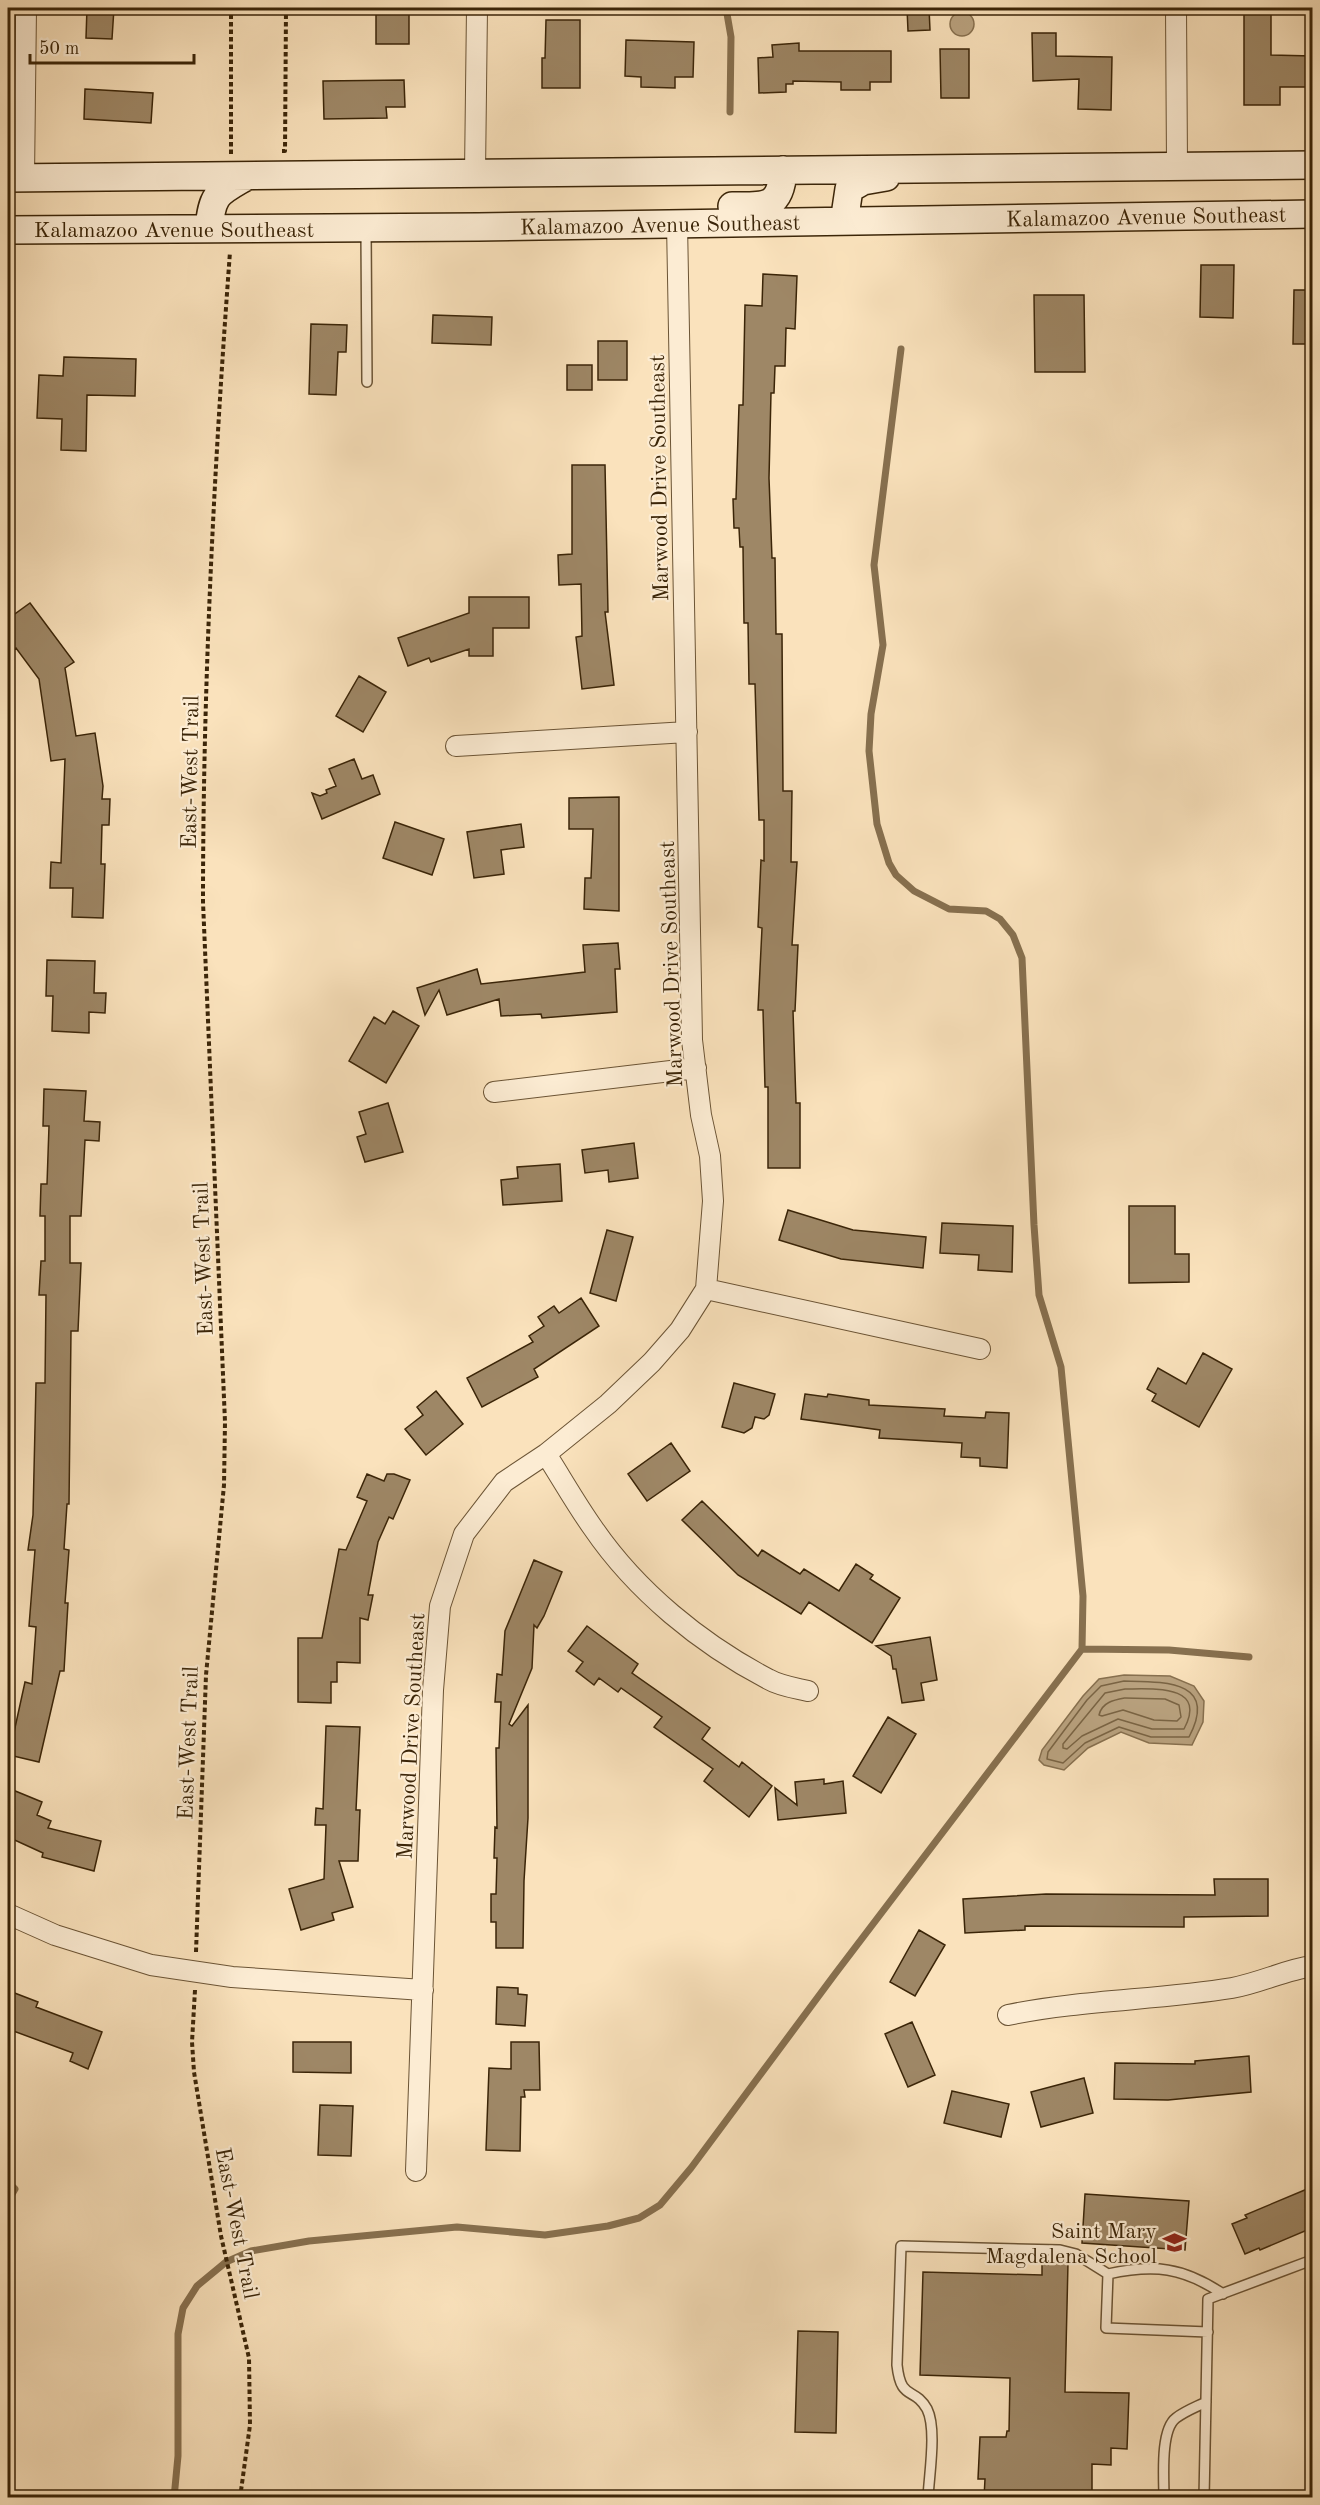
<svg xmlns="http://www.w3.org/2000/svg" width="1320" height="2505" viewBox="0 0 1320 2505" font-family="'Old Standard TT',serif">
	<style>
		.water { fill: #b9a27f; stroke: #87704f; stroke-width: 1.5 }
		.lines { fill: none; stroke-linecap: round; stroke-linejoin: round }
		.shore { stroke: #7a6444; stroke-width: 1.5 }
		.stream { stroke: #87704f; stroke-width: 7 }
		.building { fill: #9e8766; stroke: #3b2508; stroke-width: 1.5 }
		.service-casing { stroke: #6b5435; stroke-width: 12 }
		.minor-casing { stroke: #6b5435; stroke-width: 22 }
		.secondary-casing { stroke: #3b2508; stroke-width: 30 }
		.path { stroke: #3b2508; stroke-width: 4; stroke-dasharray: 4.5 3; stroke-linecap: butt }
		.service { stroke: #fcecd3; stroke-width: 9 }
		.minor { stroke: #fcecd3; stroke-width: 20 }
		.secondary { stroke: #fcecd3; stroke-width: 27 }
		.labels { text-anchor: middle; stroke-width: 4.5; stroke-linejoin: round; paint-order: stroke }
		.street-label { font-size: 22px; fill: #3b2508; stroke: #fcecd3 }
		.poi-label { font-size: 22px; fill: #3b2508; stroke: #fcecd3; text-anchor: end }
	</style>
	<rect width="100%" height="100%" fill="#fae2bc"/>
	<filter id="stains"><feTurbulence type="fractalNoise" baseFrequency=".00333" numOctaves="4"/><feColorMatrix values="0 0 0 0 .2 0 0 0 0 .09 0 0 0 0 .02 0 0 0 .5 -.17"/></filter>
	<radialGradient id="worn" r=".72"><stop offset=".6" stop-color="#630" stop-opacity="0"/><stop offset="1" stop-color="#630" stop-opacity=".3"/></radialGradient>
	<!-- water -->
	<path class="water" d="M950 24a12 12 0 1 1 24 0a12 12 0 1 1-24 0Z
		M1124 1675 1170 1676 1194 1686 1204 1701 1203 1722 1192 1745 1149 1743 1121 1732 1088 1748 1064 1770 1044 1765 1039 1760 1042 1750 1083 1696 1099 1679Z"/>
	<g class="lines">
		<!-- shore -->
		<path class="shore" d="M1124 1681C1164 1682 1219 1680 1189 1737H1151L1119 1727 1085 1743 1063 1763 1047 1759 1048 1752 1087 1700 1101 1686Z
			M1125 1689C1153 1689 1208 1684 1184 1729H1152L1118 1719 1082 1736 1067 1749 1063 1748V1744L1105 1693Z
			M1125 1698 1165 1699 1179 1705 1181 1717 1177 1721 1154 1720 1123 1710 1102 1716 1099 1715C1102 1702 1114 1700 1125 1698Z"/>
		<!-- stream -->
		<path class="stream" d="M726 8 731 37 730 112
			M1082 1649 1169 1650 1249 1657
			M8 2182 15 2189 8 2201
			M174 2498 178 2456V2334L183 2308 197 2286 226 2262 251 2251 309 2241 457 2227 545 2235 608 2226 639 2218 660 2205 691 2168 835 1974 1082 1649 1083 1596 1061 1367 1039 1295 1034 1225 1022 958 1013 935 1000 919 986 911 949 909 914 891 896 875 889 863 877 824 869 751 871 714 883 645 874 565 901 349"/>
	</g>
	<!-- building -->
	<path class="building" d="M87 8H114L112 39 86 38Z
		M376 8H409V44H376Z
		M907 8H929L930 30 908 31Z
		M1244 8H1271V55L1312 56V87H1280V105H1244Z
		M546 20H580V88H542V58H545Z
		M1032 33H1056V56L1112 57 1111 110 1078 109 1079 79 1033 81Z
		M626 40 694 42 693 77H675V88L641 87V77L625 76Z
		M799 43V51H891V82H870V90H841V82L793 81V84H786V92L759 93 758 58 773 57 772 45Z
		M940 49H969V98H941Z
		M404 80 405 107H386L387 118 324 119 323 81Z
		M85 89 153 93 151 123 84 119Z
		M1201 265H1234L1233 318 1200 317Z
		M763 274 797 276 795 329 786 328 785 366H775L774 393H771L769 478 772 558H775L776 634H782L783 791H792L791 862H797L792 945H798L795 1011H793L796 1103H800V1168H768V1087H765L763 1010H758L762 928 758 927 761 860 764 861V820H759L755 684H749L748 623H744L743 547H740L739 528H734L733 499H736L739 405H743L745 305 762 306Z
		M1294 290H1312V344H1293Z
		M1034 295H1084L1085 372H1035Z
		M433 315 492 317 491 345 432 343Z
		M311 324 347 325 346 352H338L336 395 309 394Z
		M598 341H627V380H598Z
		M64 357 136 359 135 396 87 395 86 451 61 450 62 419 37 418 39 375 63 376Z
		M567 365H592V390H567Z
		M572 465H605L608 612H605L614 685 582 689 576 637 582 636 581 584 559 585 558 555 572 554Z
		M469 597H529V628H493V656H469V649L431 662 429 658 408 666 398 638 469 613Z
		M30 603 74 662 65 668 76 736 95 733 103 786 102 799H110L109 825H102L101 864H105L103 918 72 917 73 888H50L51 862 61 863 65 759 51 761 39 679 16 648 8 654V619Z
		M359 676 386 692 363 732 336 716Z
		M354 759 362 779 373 775 380 794 322 819 312 793 320 796 327 793 326 790 336 786 329 769Z
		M619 797V911L584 909 585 878H591L593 829H569V798Z
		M395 822 444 839 432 875 383 858Z
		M521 824 524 847 501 850 504 874 474 878 467 832Z
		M618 943 620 969H615L617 1012 542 1018 541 1014 501 1016 499 999 447 1015 439 990 425 1015 417 988 477 969 481 984 585 972 583 945Z
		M47 960 95 961 94 993H106L105 1013 89 1012V1033L52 1031 53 996H46Z
		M393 1011 419 1026 386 1083 349 1061 374 1017 385 1024Z
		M44 1089 86 1091 84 1121 100 1122 99 1141 85 1140 81 1216H70V1263H81L78 1331H71L69 1504H67L64 1549 69 1550 65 1603H68L64 1671H60L39 1762 9 1755 25 1682 32 1684 36 1627 29 1626 35 1550H28L33 1515 36 1383H45L46 1295H39L41 1261H45V1216H40L41 1184H47L49 1126H43Z
		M388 1103 403 1152 365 1162 357 1137 366 1134 359 1112Z
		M634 1143 638 1178 609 1182 608 1170 585 1173 582 1150Z
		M560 1164 562 1201 503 1205 501 1180 518 1178 517 1167Z
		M1129 1206H1175V1254H1189V1282L1129 1283Z
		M788 1210 853 1230 926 1237 923 1268 841 1259 779 1240Z
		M942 1223 1013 1226 1012 1272 978 1270 979 1255 940 1253Z
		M607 1230 633 1237 616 1301 590 1293Z
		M581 1298 599 1326 534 1369 538 1377 482 1407 467 1378 533 1342 529 1336 544 1326 538 1317 554 1306 559 1313Z
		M1203 1353 1232 1369 1199 1427 1152 1401 1156 1394 1147 1389 1158 1368 1186 1384Z
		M734 1383 775 1394 769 1415 764 1419 755 1417 752 1428 744 1433 722 1427Z
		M436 1391 463 1424 426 1455 405 1429 423 1415 417 1407Z
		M805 1394 827 1397 828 1394 869 1400V1405L945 1409 944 1416 985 1418 986 1412 1009 1413 1007 1468 980 1466V1458L961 1457 962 1443 879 1438 880 1430 801 1419Z
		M671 1443 690 1471 647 1501 628 1474Z
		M367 1474 384 1481 387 1474H394L410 1480 393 1519 389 1517 378 1542 368 1595H373L368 1620 360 1618V1663L337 1662V1682H331V1703L298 1702V1638H322L339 1549 346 1550 367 1501 357 1497Z
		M702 1501 758 1556 762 1550 800 1574 804 1569 839 1591 856 1564 873 1575 870 1579 900 1598 872 1643 809 1602 801 1614 738 1575 682 1520Z
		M534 1560 562 1572 544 1616 537 1628 534 1625 532 1668 509 1724 512 1726 528 1705V1818L524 1881 523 1948H496V1922H491V1894H496L497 1858H494L495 1827 497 1828 496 1748H499L501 1702H495L497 1674 502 1675 505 1631Z
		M587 1626 638 1664 632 1673 710 1728 702 1739 739 1767 742 1762 772 1786 749 1817 704 1781 713 1769 654 1727 662 1717 621 1688 618 1692 599 1678 594 1685 576 1671 583 1662 568 1651Z
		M930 1637 937 1680 921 1683 924 1700 902 1703 896 1669H893L891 1656 876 1646Z
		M888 1717 916 1734 881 1793 853 1776Z
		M326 1726 360 1727 356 1810H360L358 1861H339L353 1907 332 1913 334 1920 301 1930 289 1889 324 1879 326 1825H315L316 1808 323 1809Z
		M824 1779V1784L843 1781 846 1813 778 1820 775 1788 797 1805 795 1782Z
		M8 1788 42 1802 37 1815 51 1821 48 1828 101 1841 94 1871 42 1857 43 1853 8 1837Z
		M1214 1879H1268V1916L1184 1917V1927L1025 1926V1930L965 1933 963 1899 1046 1894 1215 1895Z
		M919 1930 945 1945 915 1996 890 1982Z
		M497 1987 518 1988V1994L527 1995 525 2026 496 2024Z
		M12 1992 38 2002 36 2007 102 2032 88 2069 70 2061 73 2053 8 2029V2004Z
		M912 2022 935 2075 908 2087 885 2034Z
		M293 2042H351V2073L293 2072Z
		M511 2042H539L540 2090H524L525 2097H521L520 2151 486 2150 489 2068 511 2069Z
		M1249 2056 1251 2092 1168 2100 1114 2099 1115 2063 1195 2064V2061Z
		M1084 2078 1093 2113 1041 2127 1031 2092Z
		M952 2091 1009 2104 1001 2137 944 2123Z
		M320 2105 353 2106 351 2156 318 2155Z
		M1312 2187V2228L1260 2250 1259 2248 1245 2254 1232 2224 1247 2218 1245 2215Z
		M1085 2194 1189 2201 1185 2250 1082 2243Z
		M1042 2262 1068 2263 1065 2392 1129 2393 1127 2449 1111 2448V2465L1092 2464V2498H984L985 2479H978L980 2437H1006L1007 2431H1009L1010 2378 920 2375 923 2272 1042 2275Z
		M798 2331 838 2332 836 2433 795 2432Z"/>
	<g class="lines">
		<defs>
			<path id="service" d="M366 230 367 382
				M1108 2274 1106 2328 1208 2332
				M928 2498C929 2475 937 2429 927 2409 914 2386 901 2402 897 2365L901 2246 1060 2250 1076 2254 1108 2274C1154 2264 1183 2267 1223 2294
				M1164 2498C1164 2478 1160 2430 1176 2418 1185 2411 1196 2407 1206 2402
				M1204 2498 1208 2299 1312 2260"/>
			<path id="minor" d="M1176 8 1177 165
				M475 173 477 8
				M24 178 26 8
				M456 746 687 732
				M494 1092 696 1068
				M706 1289 980 1349
				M546 1454C562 1479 576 1504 593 1528 636 1591 701 1644 768 1679 780 1686 795 1688 808 1691
				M8 1914 55 1935 151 1965 232 1977 423 1990
				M1008 2015C1081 2000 1158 2000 1232 1988 1260 1983 1285 1970 1312 1966
				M416 2171 433 1690 440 1606 464 1534 504 1482 546 1454 608 1404 652 1362 680 1330 706 1289 713 1201 710 1156 701 1115 692 1040 677 223"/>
			<path id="secondary" d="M8 178 1312 165
				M732 206C765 206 781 209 783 170
				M847 221 846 209 849 189 863 181 886 177
				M209 229C212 193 218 193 247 176
				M8 230 478 227 1312 214"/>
		</defs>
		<!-- service casing -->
		<use href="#service" class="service-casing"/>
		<!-- minor casing -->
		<use href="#minor" class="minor-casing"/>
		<!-- secondary casing -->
		<use href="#secondary" class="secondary-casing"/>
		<!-- path -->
		<path class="path" d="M282 151H285L286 8
			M231 154V8
			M196 1952 206 1675 224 1485 225 1422 203 902C203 685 214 468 230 252
			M195 1990 192 2042 194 2072 221 2236 249 2358 250 2425 240 2498"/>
		<!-- service -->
		<use href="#service" class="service"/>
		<!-- minor -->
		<use href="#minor" class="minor"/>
		<!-- secondary -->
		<use href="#secondary" class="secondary"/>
	</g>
	<!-- icons -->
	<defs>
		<symbol id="school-bare" viewBox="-9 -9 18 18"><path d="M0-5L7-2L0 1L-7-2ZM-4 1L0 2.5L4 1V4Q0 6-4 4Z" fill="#8f2418" stroke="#fcecd3" stroke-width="2.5" paint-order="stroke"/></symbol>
	</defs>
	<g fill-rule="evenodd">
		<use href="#school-bare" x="1158" y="2226" width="33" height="33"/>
	</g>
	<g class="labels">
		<!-- street labels -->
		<g class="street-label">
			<text transform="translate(1146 216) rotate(-1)" y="8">Kalamazoo Avenue Southeast</text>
			<text transform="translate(660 224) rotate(-1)" y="8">Kalamazoo Avenue Southeast</text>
			<text x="174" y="237">Kalamazoo Avenue Southeast</text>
			<text transform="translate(658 478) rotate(-91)" y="8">Marwood Drive Southeast</text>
			<text transform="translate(189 772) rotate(-89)" y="8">East-West Trail</text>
			<text transform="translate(670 964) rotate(-92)" y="8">Marwood Drive Southeast</text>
			<text transform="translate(202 1259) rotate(-92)" y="8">East-West Trail</text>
			<text transform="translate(410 1736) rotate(-87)" y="8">Marwood Drive Southeast</text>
			<text transform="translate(187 1743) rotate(-88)" y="8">East-West Trail</text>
			<text transform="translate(238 2223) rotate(79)" y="8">East-West Trail</text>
		</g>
		<!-- poi labels -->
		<g class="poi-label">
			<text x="1157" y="2238">Saint Mary<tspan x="1157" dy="25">Magdalena School</tspan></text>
		</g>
	</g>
	<!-- margin -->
	<rect width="1320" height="2505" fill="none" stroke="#fae2bc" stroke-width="30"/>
	<rect x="9" y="9" width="1302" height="2487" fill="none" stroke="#3b2508" stroke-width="3"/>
	<rect x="15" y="15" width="1290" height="2475" fill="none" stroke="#3b2508" stroke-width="1.5"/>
	<!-- scale -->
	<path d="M30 54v9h164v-9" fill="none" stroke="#3b2508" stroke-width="3"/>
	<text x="39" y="54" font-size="18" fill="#3b2508" stroke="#fcecd3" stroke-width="4.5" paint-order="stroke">50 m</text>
	<rect width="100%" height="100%" filter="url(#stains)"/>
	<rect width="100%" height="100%" fill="url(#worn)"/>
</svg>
